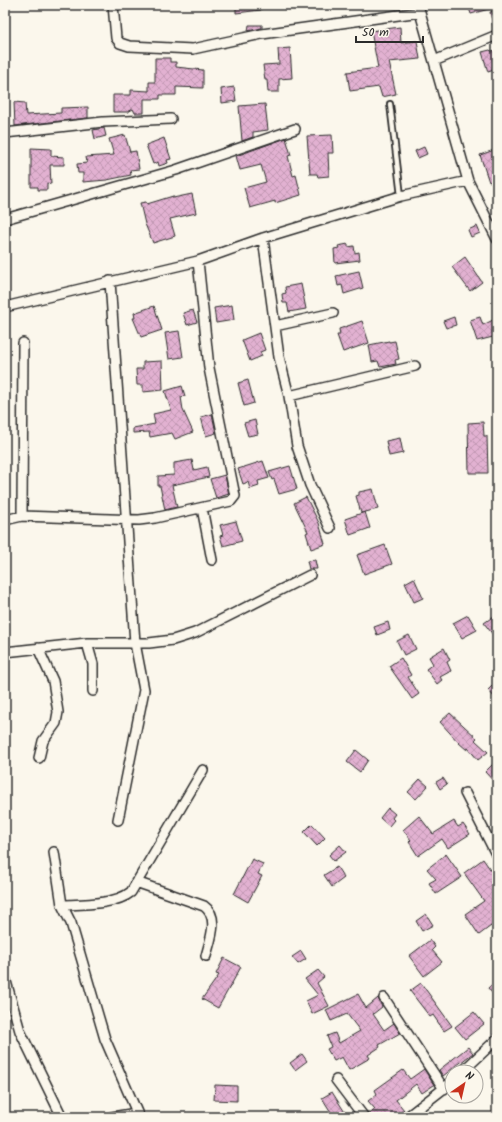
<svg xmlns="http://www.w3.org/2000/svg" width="502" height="1122" viewBox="0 0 502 1122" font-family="Kalam,sans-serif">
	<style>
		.building { fill: url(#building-cross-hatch); stroke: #2b2b2b }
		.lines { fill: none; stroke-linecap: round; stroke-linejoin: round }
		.service-casing { stroke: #2b2b2b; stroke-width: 8 }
		.minor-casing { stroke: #2b2b2b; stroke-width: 12 }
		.service { stroke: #fbf7ec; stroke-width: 4.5 }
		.minor { stroke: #fbf7ec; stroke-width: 9 }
	</style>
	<defs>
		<pattern id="building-cross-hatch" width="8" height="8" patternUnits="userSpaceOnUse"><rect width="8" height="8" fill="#e2b1d1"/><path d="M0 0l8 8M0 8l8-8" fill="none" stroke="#c298b4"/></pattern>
	</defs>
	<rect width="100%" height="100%" fill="#fbf7ec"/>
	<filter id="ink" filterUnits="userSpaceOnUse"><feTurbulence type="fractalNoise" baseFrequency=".025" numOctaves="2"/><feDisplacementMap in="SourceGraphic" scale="8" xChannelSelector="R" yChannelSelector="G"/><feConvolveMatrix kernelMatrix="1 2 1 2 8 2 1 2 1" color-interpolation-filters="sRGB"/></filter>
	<g filter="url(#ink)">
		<!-- building -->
		<path class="building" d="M236 5H261V10L236 13Z
			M468 5H496V7L471 14Z
			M497 10V29L494 30 490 12Z
			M249 25H262V28L248 31Z
			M400 27 401 43 417 41 420 59 389 62 396 94 382 97 379 87 350 91 347 72 378 68 371 31Z
			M290 48 292 78 279 79V92H268L267 80H265L263 65 279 64 278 49Z
			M490 50 491 51 497 50V69L488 72 482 52Z
			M155 58H170V62H176V67L203 70V88L176 87V95H160V99H144V113H135L133 109 128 112H113V95H131V90L149 91V82H155Z
			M234 87 236 101 222 103 221 89Z
			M14 102 25 103 26 115 61 113V108L88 107V118L15 126Z
			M265 104 268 130 253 132V137L242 141 239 106Z
			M104 128 106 136 95 139 93 130Z
			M125 135 130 152 136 151 139 169 130 170 131 175 107 180 83 182V173H78L77 164 87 163 86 157 114 155 109 139Z
			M332 135 333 153H328L329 176 318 177 317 174H310L307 136Z
			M164 138 171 159 167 160 168 163 159 166 158 162 153 164 146 145Z
			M286 138 291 155 288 156 293 176 296 175 301 195 275 203V201L250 208 244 188 266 182 261 165 240 170 236 156Z
			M424 147 427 154 418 158 415 151Z
			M31 148 51 149V156L64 157V165H50L51 184 47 183V190H38V187H31Z
			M497 149V179L489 182 480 155Z
			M192 194 196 213 170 219 175 236 153 243 145 224 140 203 146 202 147 204 173 196V198Z
			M477 226 480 233 471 237 468 230Z
			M348 244V247L354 246 355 253 359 252 360 260 335 263 334 249 339 248 338 246Z
			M465 257 482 282 470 291 452 267Z
			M359 271 363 288 344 294 342 285 338 286 336 276Z
			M301 284 306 309 289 312 287 303H283L282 294 286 293 285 287Z
			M232 305 234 320 216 323 214 308Z
			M154 306 162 330 141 337 133 318H135L134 313Z
			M193 310 197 322 187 325 183 313Z
			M454 317 456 325 446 328 443 321Z
			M480 317 483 325 497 318V336L477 341 470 320Z
			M362 321 369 343 343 352 337 335H340L339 329Z
			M179 331 183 357 169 359 165 333Z
			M259 333 265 350 260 352 262 356 250 361 242 340Z
			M389 341V342L395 341 399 359 395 360 396 364 380 367 378 361 372 362 369 345Z
			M162 361 163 390 143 392V385H137L136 369H143V362Z
			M248 380 254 403 244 406 238 383Z
			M182 386 185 396 181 397 183 410 193 432 175 439 172 433 150 437 149 432 133 433V428L155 424 153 414 171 410 165 391Z
			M212 414 216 433 206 436 201 417Z
			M255 420 258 434 248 436 244 423Z
			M483 422 484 436H487L488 473H469L468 423Z
			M400 438 403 453 389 456 386 441Z
			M192 460 194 470 207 467 209 477 172 485 177 507 165 510 160 486H158V476L174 475V463Z
			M263 461 269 478 258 481 259 486 250 489 248 482 243 484 238 469Z
			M290 466 297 489 279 494 274 479 272 480 269 472Z
			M225 475 229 494 216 498 210 479Z
			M373 489 378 509 361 513 356 496 359 495V492Z
			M306 497 319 523 325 544 311 549 306 533 308 532 294 503Z
			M365 512 370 528 350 535 345 519Z
			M236 521 242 541 223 546 220 536 223 535 220 525Z
			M385 545 392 564 364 574 357 555Z
			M315 560 317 569H309L307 561Z
			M414 578 423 598 414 602 405 583Z
			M497 614V640L484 623Z
			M468 615 477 630 462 638 453 623Z
			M388 622 390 630 377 635 374 627Z
			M409 635 416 649 404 655 397 641Z
			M444 648 450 660 447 662 451 671 440 677 442 680 437 684 426 669 433 664 429 657Z
			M401 658 411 675 408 677 419 694 412 699 389 666Z
			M497 681V700L488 690Z
			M450 713 477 738 475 740 488 752 478 760 468 748 467 750 459 743 440 722Z
			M356 750 368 760 360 772 347 762Z
			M497 760V785L485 772Z
			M443 778 447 784 440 789 436 782Z
			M420 779 428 786 416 799 408 792Z
			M388 808 395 814 392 818 394 820 389 826 380 818Z
			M419 816 433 834 454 821 458 827 463 824 470 834 448 848 442 839 418 856 409 842 411 840 403 830Z
			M312 824 325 838 317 846 304 832Z
			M340 845 346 852 334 861 329 855Z
			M446 854 462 877 436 894 429 883 436 879 427 869Z
			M252 859 263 864 258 874 262 876 248 902 234 894Z
			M483 859 497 879V931L491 926 479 935 465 914 484 901 464 873Z
			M337 867 344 878 332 887 324 875Z
			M426 914 433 925 422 931 416 921Z
			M430 940 435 947 432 950 442 962 424 976 409 956Z
			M301 951 306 959 298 964 292 957Z
			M224 958 241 967 218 1008 202 999 219 975 216 974Z
			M318 970 324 977 317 983 329 1006 312 1014 306 1001 318 995 305 979Z
			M497 980V999L488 988Z
			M421 983 452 1026 444 1031 433 1015 430 1017 410 991Z
			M358 994 366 1008 378 998 382 1007 373 1014 384 1030 394 1023 400 1033 379 1045 380 1047 368 1055 370 1058 349 1070 342 1057 334 1061 327 1049 331 1047 327 1036 335 1033 339 1043 360 1031 347 1014 331 1021 326 1010Z
			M474 1012 484 1024 465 1039 455 1027Z
			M468 1047 473 1053 443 1076 439 1070Z
			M302 1054 307 1061 295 1070 290 1063Z
			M424 1069 434 1085 422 1093 416 1084 396 1100 404 1110 394 1117H370L369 1114 375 1109 368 1101 377 1094 375 1090 403 1070 410 1079Z
			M215 1085 237 1086V1101L214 1100Z
			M332 1092 348 1117H334L322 1098Z"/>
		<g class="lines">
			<defs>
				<path id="service" d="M390 104 401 196"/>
				<path id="minor" d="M113 5 116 38 120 43 129 46 193 49 262 34 420 12
					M418 5 468 181 497 239
					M434 61 497 35
					M5 133 103 122 171 119
					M5 219 176 170 295 129
					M263 238 279 357 289 396 297 446 310 485 330 528
					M110 281 135 643 144 690 118 820
					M5 307 198 261 263 238 401 196 468 181
					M275 326 333 313
					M289 396 415 366
					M202 508 212 560
					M22 516 23 343
					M5 520 22 516 139 520 155 518 231 501 235 496 209 368 198 261
					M87 643 93 664V691
					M38 648 53 681 58 712 56 723 43 741 39 758
					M5 652 87 643H149L173 640 195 633 310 575
					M465 793 497 856
					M54 852 62 905 71 923 105 1039 139 1117
					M136 882 204 906C220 917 210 940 206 956
					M62 905C81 904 115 905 131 892L203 770
					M5 978 20 1031 62 1117
					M384 998 444 1089
					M462 1072 497 1039
					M336 1080 364 1117
					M112 1117 137 1113
					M407 1117 452 1082"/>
			</defs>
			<!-- service casing -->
			<use href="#service" class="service-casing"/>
			<!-- minor casing -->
			<use href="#minor" class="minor-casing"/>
			<!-- service -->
			<use href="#service" class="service"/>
			<!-- minor -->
			<use href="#minor" class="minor"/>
		</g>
	</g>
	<!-- margin -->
	<rect width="502" height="1122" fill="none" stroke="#fbf7ec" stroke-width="20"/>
	<rect x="10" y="10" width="482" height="1102" fill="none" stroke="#2b2b2b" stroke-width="1.5" filter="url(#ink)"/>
	<!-- north arrow -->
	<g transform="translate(464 1084) rotate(34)"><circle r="19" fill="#fbf7ec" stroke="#a8a59f"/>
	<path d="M0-3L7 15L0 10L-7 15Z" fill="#c8321e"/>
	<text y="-6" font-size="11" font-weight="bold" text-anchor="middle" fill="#2b2b2b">N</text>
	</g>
	<!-- scale -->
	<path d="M356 36v6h67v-6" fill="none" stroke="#2b2b2b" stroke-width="2"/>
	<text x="362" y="36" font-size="12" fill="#2b2b2b" stroke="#fbf7ec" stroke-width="3" paint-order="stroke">50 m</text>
</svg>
